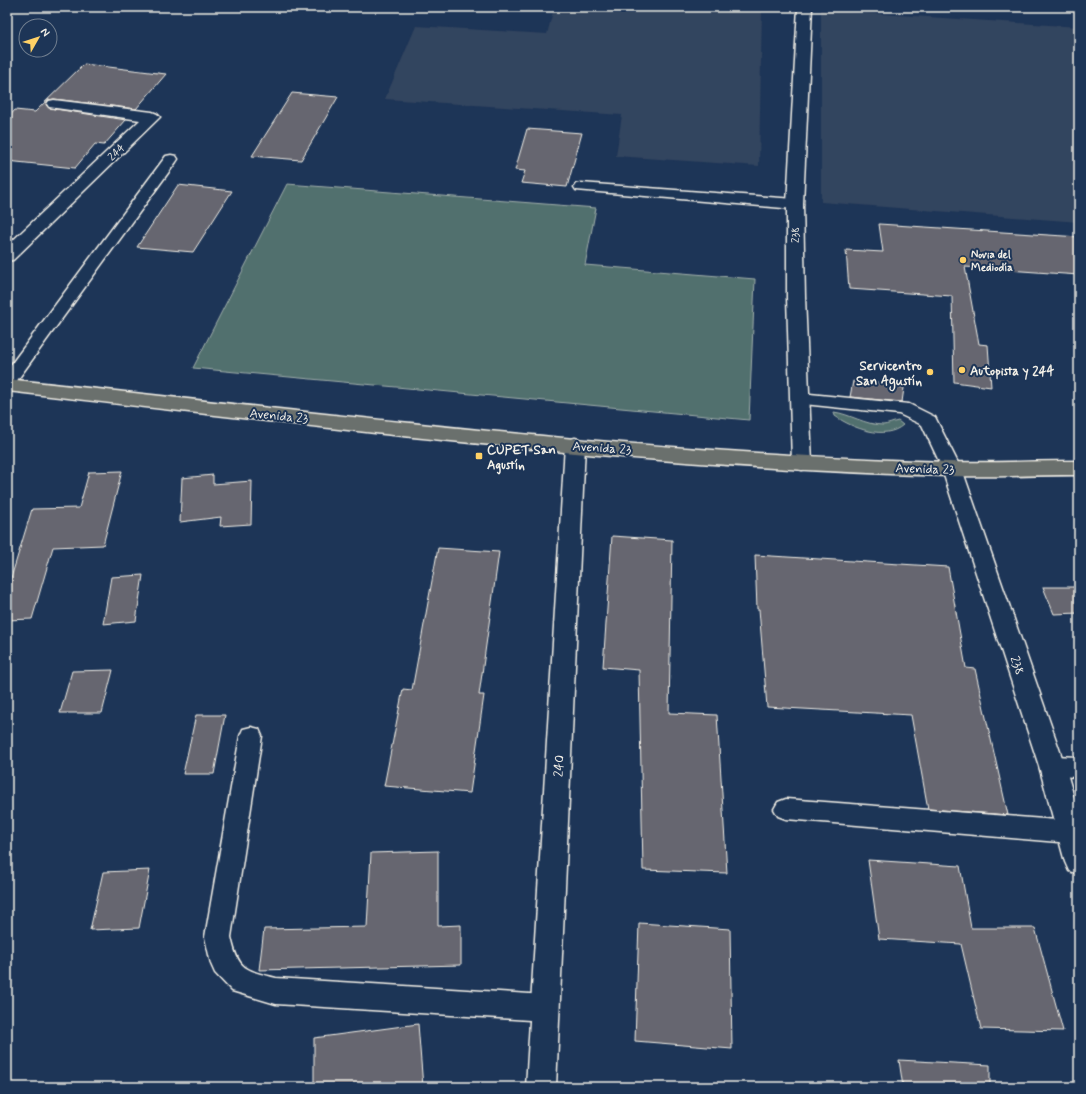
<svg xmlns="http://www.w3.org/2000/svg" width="1086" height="1094" viewBox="0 0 1086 1094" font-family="Mynerve,sans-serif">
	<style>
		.built { fill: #33445e }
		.green { fill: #516f6e; stroke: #a2b0ab }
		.building { fill: #666670; stroke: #f4f1e8 }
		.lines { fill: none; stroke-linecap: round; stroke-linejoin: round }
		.service-casing { stroke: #f4f1e8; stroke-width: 3 }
		.minor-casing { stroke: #f4f1e8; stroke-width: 3 }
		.primary-casing { stroke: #f4f1e8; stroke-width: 3 }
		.service { fill: #1d3557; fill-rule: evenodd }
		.minor { fill: #1d3557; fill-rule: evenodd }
		.primary { fill: #6b706d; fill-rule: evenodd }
		.poi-dot { fill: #ffd166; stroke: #1d3557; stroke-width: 1.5 }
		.labels { text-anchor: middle; stroke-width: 4; stroke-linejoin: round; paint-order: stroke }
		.far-street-label { font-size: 11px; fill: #f4f1e8; stroke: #1d3557 }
		.far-poi-label { font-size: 11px; font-weight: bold; fill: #f4f1e8; stroke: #1d3557; text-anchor: start }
		.poi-label { font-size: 13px; font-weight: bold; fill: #f4f1e8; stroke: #1d3557; text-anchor: start }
		.street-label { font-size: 13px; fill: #f4f1e8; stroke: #1d3557 }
	</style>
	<rect width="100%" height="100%" fill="#1d3557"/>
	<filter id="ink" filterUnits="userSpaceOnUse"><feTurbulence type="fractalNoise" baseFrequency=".025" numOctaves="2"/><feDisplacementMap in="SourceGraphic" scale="8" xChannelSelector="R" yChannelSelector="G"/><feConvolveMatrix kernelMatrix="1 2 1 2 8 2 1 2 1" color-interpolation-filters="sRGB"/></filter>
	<g filter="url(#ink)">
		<!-- built -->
		<path class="built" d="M552 7H762L759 166 616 156 622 115 385 99 416 26 547 34 554 8Z
			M821 10 1079 27V222L821 202Z"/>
		<!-- green -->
		<path class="green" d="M287 184 596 208 585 265 755 279 749 420 193 368Z
			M834 412C850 414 865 425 883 425 887 425 893 422 898 421L903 425C885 441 852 428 835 416Z"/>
		<!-- building -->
		<path class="building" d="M84 64 166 74 136 109 54 99 48 100 46 105 49 108 126 120 104 145 95 144 75 168 7 161V119L15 110 35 112Z
			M292 93 338 97 301 160 252 156Z
			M527 129 582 133 567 187 521 183 525 171 515 170Z
			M178 185 232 191 193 252 137 247Z
			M879 224 1079 237V275L965 267 979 344 988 345 991 387 954 382 952 296 849 289 846 250 883 252Z
			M853 381 890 384 904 388 902 402 850 397Z
			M122 471 103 545 53 547 32 619 7 620V591L32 509 79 508 89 472Z
			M213 475V484L252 481 251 524 220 526 221 517 180 522 182 478Z
			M612 536 672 540 669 713 717 715 727 873 643 870 639 670 603 667Z
			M438 548 499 552 479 695H484L470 793 384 786 403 689 412 690Z
			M755 555 948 567 966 668 975 669 1008 815 928 809 911 715 767 707 759 609H757Z
			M143 575 136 621 103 624 111 577Z
			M1043 587H1079V613L1054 614Z
			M113 670 102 713H60L72 671Z
			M196 715H225L214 774H183Z
			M438 851V926L461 925V965L259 970 264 929 367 927 371 853Z
			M868 860 960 866 971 928H1035L1063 1031 981 1029 961 944 879 939Z
			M150 870 139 928 90 930 103 872Z
			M639 923 730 929 732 1049 635 1041Z
			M418 1024 423 1087H314V1038Z
			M899 1060 990 1065V1087H903Z"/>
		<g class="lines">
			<defs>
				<path id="service" d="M171 155 176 156 178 159 176 162 13 386 7 388V370L166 156Z
					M581 183 795 199 800 201 803 204 800 207 795 209 576 190 574 187 576 184Z
					M800 393 909 404 935 417 961 469 959 474 952 476 945 474 922 425 899 414 794 403 791 399 794 395Z
					M251 727 259 729 262 736 231 937C238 970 245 970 276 978L545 995 554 999 558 1008 554 1017 545 1021 276 1004 232 991 215 973 211 964 205 937 240 736 243 729Z
					M1052 756 1079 757V777L1052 776 1044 773 1040 766 1044 759Z
					M786 799 1070 821 1079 824V839L1070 843 786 819 778 816 774 809 778 802Z"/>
				<path id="minor" d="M798 7H812L803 204 805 297 812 463 809 468 802 470 795 468 792 463 787 297V204Z
					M54 100 152 112 157 114 160 117 13 260 7 261V246L140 120 49 107 47 104 49 101Z
					M575 438 582 440 585 445 556 1087H526L565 445 568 440Z
					M952 462 959 464 962 469 1065 766 1079 815V874L1069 871 1065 862 1039 766 942 469 945 464Z"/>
				<path id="primary" d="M7 379C320 413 634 453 949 462 992 463 1036 461 1079 461V475C1036 475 992 477 949 476 634 467 320 427 7 391Z"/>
			</defs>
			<!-- service casing -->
			<use href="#service" class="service-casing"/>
			<!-- minor casing -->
			<use href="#minor" class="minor-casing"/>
			<!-- primary casing -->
			<use href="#primary" class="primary-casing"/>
			<!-- service -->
			<use href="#service" class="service"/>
			<!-- minor -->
			<use href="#minor" class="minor"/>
			<!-- primary -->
			<use href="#primary" class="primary"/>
		</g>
	</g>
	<!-- markers -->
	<g class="poi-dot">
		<circle cx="963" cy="260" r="4"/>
		<circle cx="962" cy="370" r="4"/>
		<circle cx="930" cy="372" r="4"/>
		<rect x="475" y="452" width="8" height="8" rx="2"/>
	</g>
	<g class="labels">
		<!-- far-street labels -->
		<g class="far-street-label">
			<text transform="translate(116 152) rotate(-44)" y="4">244</text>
			<text transform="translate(795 235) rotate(-90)" y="4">238</text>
		</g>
		<!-- far-poi labels -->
		<g class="far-poi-label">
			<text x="971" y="258">Novia del<tspan x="971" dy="13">Mediodía</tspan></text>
		</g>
		<!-- poi labels -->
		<g class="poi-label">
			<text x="922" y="370" text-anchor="end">Servicentro<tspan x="922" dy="15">San Agustín</tspan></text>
			<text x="970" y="375">Autopista y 244</text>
			<text x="487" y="454">CUPET San<tspan x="487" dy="15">Agustín</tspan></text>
		</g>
		<!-- street labels -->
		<g class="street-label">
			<text transform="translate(279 415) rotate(6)" y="5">Avenida 23</text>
			<text transform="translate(602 447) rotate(4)" y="5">Avenida 23</text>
			<text transform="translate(925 468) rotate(2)" y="5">Avenida 23</text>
			<text transform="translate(1018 665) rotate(71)" y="5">238</text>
			<text transform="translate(558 766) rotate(-87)" y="5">240</text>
		</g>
	</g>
	<!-- margin -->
	<rect width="1086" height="1094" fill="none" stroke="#1d3557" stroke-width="24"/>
	<rect x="12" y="12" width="1062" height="1070" fill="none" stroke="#f4f1e8" stroke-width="1.5" filter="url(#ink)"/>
	<!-- north arrow -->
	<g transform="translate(38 38) rotate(51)"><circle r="19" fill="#1d3557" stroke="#738091"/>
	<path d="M0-3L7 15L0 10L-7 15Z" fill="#ffd166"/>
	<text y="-6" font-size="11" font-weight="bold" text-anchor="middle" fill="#f4f1e8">N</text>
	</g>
</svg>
